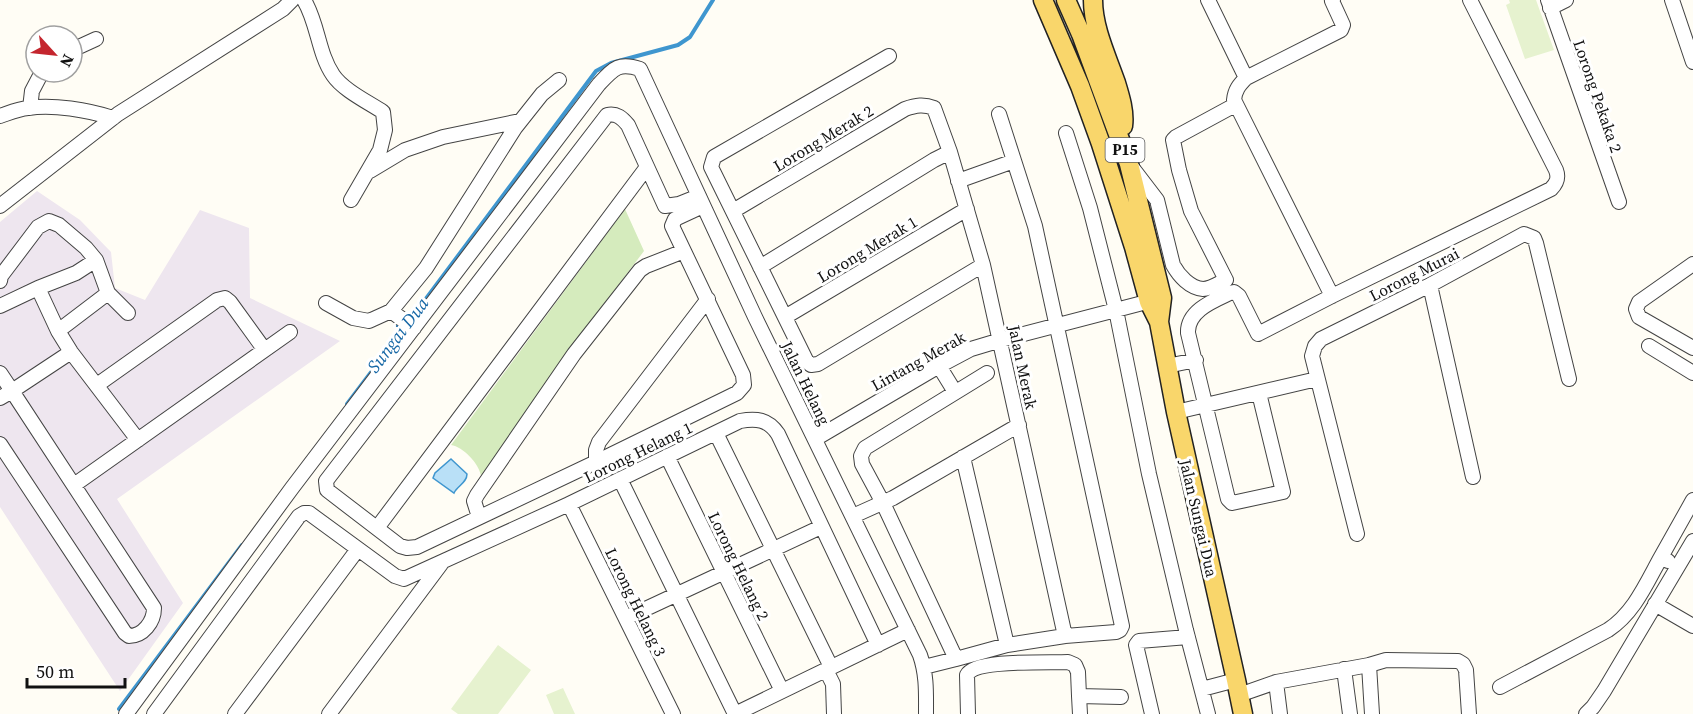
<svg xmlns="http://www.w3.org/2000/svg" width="1693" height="714" viewBox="0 0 1693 714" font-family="'Source Serif 4',serif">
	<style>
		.industrial { fill: #eee6ef }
		.green { fill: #d5ebbd }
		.pitch { fill: #e6f2cf }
		.water { fill: #b9e0f7; stroke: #3f96cf; stroke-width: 1.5 }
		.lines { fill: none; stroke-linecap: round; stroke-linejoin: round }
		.stream { stroke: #3f96cf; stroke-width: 4 }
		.minor-casing { stroke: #444; stroke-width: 16 }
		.major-casing { stroke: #222; stroke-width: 21 }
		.minor { stroke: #fff; stroke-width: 14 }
		.major { stroke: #f9d66b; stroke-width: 18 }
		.labels { text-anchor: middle; stroke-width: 6; stroke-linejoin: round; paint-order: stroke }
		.shield { fill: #fff; stroke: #585858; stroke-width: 1.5 }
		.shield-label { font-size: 15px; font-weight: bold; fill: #111 }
		.street-label { font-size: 16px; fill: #111; stroke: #fff }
		.water-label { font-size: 18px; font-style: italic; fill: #1768a6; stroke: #fff }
	</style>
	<rect width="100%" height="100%" fill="#fffdf5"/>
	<!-- industrial -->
	<path class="industrial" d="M37 191 80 220 111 252 115 288 145 300 200 210 249 228 250 298 340 341 117 499 183 603 120 691 0 507V222Z"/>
	<!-- green -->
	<path class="green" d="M625 209 644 251 568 352 481 476C479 463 463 447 451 445Z"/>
	<!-- pitch -->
	<path class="pitch" d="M1509 0H1536L1554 50 1525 59 1506 5 1510 3Z
		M498 645 531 670 498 714H458L451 709Z
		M563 688 575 714H554L546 695Z"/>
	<!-- water -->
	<path class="water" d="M451 459 467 474C467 483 457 486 454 493L433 478 435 473Z"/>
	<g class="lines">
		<!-- stream -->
		<path class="stream" d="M410 320 596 71 611 63 678 45 690 37 713 0
			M347 404 406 326
			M119 709 242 545"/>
		<defs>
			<path id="minor" d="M304 0C318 23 318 53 333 75 343 90 368 102 383 112L385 130 380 150 351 200
				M1208 0 1246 78
				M1548 0 1619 202
				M1672 0 1693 62
				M1550 8 1566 0
				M72 50 96 39
				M889 56 714 157 711 167 807 362 811 365 818 364 983 265
				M30 108 32 91 42 72
				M0 116C9 113 18 109 28 108 53 104 88 110 113 118
				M1066 133 1090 208 1116 310 1149 474 1186 630 1208 714
				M1131 166 1157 200 1173 265C1179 276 1190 288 1203 289 1211 289 1219 283 1226 280L1191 211 1179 170 1173 140 1176 137 1235 105
				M370 171 405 150 443 137 520 121
				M958 181 1014 161
				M699 196 679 204 665 206 628 125C622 118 617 113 607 115L326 481 327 490 400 546 407 548 417 547 596 462 737 393 744 385 743 375 672 226 675 219 703 206
				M0 206 118 114 283 9 292 0
				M733 211 905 109C916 105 924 104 934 108L950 152 983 265 1065 636
				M1693 264 1639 302 1636 309 1639 317 1693 348
				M760 267 934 160 950 152
				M0 281 1 276 38 227 49 221 59 225 86 248 96 260 108 293 128 313
				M1430 285 1473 477
				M38 288 58 331 71 352 138 440
				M1332 296 1234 100C1235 90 1239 85 1246 78L1341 30 1343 25 1332 1 1333 0
				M326 303 353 318 369 321 391 311 426 268 515 128 542 94 559 80
				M0 306 38 288 76 273 96 260
				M391 311 414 328
				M785 317 967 209
				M58 331 108 293
				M1649 346 1693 373
				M939 366 955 392
				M1167 366 1196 360
				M0 373 12 391 0 398
				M97 385 217 300 225 298 230 302 264 349
				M1259 393 1283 492 1232 503 1228 499 1188 333C1187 311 1213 301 1230 293L1234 292 1239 296 1258 334 1332 296 1551 189C1557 183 1559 178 1556 170L1470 0
				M1176 412 1317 379
				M716 433 831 667
				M815 439 939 366 971 349 1001 340 1158 299
				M0 444 125 633 129 636C143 636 154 622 154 608L12 391 71 352
				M667 456 782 691
				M963 457 1007 645
				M596 462V450L599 442 708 299
				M620 479 735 714 908 630
				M74 485 290 332
				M569 504 673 714
				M853 516 893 498 1019 425
				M479 517 474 501 477 495 574 354 640 270 646 266 684 251
				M377 528 647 167
				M1357 534 1312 356 1315 346 1321 339 1430 285 1524 234 1534 238 1536 243 1569 379
				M1668 561 1661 557 1693 500
				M1655 604 1693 626
				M626 618 821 527
				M956 659 1007 645 1065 636 1116 632 1120 630 1122 626 1035 226 999 114
				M1369 665 1372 714
				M924 667 956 659 883 503 862 464 861 456 865 448 987 373
				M1344 669 1350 714
				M826 670 833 684 834 714
				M1276 682 1280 714
				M1500 687 1608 630C1634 613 1646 584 1661 557
				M1202 689 1236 680
				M1239 695 1276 682 1369 665 1386 660 1458 661 1463 664 1466 670 1469 714
				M126 714 292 488 599 84C614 68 619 62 640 69L755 317 920 655C927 675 926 694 926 714
				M154 714 299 516 304 513H309L395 576 404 579 569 504 740 421C756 418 768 419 778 434L878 645
				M235 714 358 549
				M329 714 441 564
				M968 714 967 675C975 659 1049 663 1068 662L1075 665 1078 672 1079 696
				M1080 714 1079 696 1121 697
				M1152 714 1136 645 1139 641 1188 637
				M1586 714 1593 707 1604 691 1693 541"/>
			<path id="major" d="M1043 0 1080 86 1101 144 1134 247 1149 302 1159 322 1176 412 1236 680 1243 714
				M1066 0 1081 34 1129 164 1162 298 1159 322
				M1093 0C1093 28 1107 57 1116 83 1120 96 1125 112 1123 126"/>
		</defs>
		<!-- minor casing -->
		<use href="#minor" class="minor-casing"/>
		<!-- major casing -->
		<use href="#major" class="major-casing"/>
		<!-- minor -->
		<use href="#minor" class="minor"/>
		<!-- major -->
		<use href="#major" class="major"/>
	</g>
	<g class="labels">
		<!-- shield labels -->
		<rect class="shield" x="1105.5" y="138" width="39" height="24" rx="4.5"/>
		<g class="shield-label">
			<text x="1125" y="155">P15</text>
		</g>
		<!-- street labels -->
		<g class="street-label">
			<text transform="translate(1598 96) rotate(71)" y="6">Lorong Pekaka 2</text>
			<text transform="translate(823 138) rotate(-31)" y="6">Lorong Merak 2</text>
			<text transform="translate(867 249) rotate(-31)" y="6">Lorong Merak 1</text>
			<text transform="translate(1414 274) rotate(-27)" y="6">Lorong Murai</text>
			<text transform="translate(918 361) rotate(-29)" y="6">Lintang Merak</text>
			<text transform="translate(1023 367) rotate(78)" y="6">Jalan Merak</text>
			<text transform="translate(806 383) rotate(64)" y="6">Jalan Helang</text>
			<text transform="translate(638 452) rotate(-26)" y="6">Lorong Helang 1</text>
			<text transform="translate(1199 518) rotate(77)" y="6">Jalan Sungai Dua</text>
			<text transform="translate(739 566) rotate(64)" y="6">Lorong Helang 2</text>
			<text transform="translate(636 602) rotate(64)" y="6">Lorong Helang 3</text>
		</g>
		<!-- water labels -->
		<g class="water-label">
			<text transform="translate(398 335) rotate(-53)" y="6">Sungai Dua</text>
		</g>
	</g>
	<!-- north arrow -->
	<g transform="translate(54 54) rotate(117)"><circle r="28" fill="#ffffff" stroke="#a0a0a0" stroke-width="1.5"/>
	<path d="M0-4.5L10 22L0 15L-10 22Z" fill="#c4262e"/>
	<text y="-9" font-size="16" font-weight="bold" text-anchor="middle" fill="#111111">N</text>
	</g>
	<!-- scale -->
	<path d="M27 678v9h98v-9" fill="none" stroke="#111111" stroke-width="3"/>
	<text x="36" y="678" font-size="18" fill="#111111" stroke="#ffffff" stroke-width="4.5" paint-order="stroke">50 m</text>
</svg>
